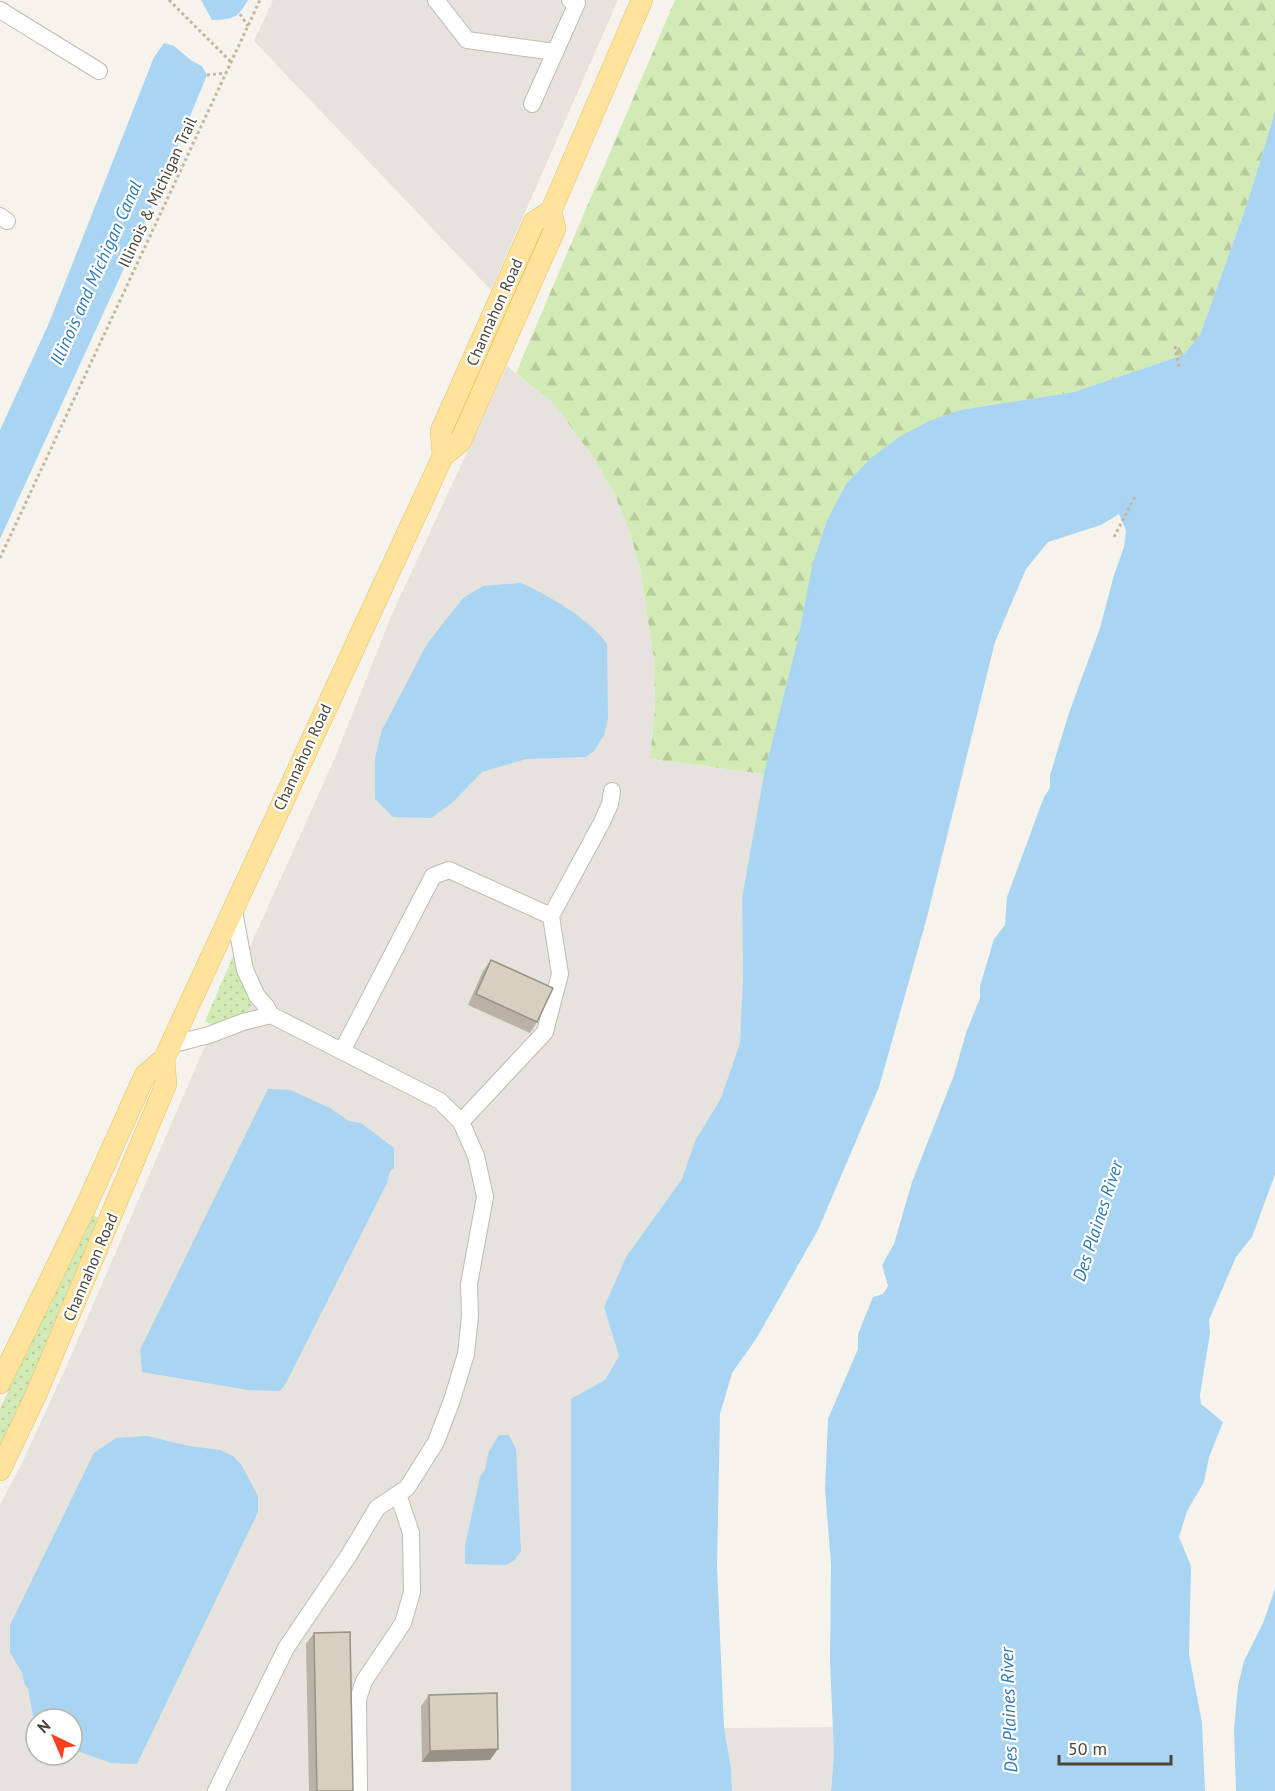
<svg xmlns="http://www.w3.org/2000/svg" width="1275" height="1791" viewBox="0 0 1275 1791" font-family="'PT Sans',sans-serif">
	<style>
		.industrial { fill: #e6e2dd; fill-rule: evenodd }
		.grass { fill: url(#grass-dots) }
		.forest { fill: url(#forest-firs) }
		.water { fill: #a9d4f2 }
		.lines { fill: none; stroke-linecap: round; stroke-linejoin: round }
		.minor-casing { stroke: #c2bbae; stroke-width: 18 }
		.major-casing { stroke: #e6c16a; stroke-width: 22 }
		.path { stroke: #c4b79f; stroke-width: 3; stroke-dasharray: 3 3; stroke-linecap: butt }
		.minor { stroke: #fff; stroke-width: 16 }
		.major { stroke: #ffe39c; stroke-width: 21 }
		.wall { fill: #bab2a6 }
		.shaded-wall { fill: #979187 }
		.building { fill: #d8cfc1; stroke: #979187; stroke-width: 1.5 }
		.labels { text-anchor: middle; stroke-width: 4.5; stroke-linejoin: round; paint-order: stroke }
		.street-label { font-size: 16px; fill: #4b4439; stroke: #fff }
		.water-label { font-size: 18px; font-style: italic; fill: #2e7ab2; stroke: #fff }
	</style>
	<defs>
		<pattern id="grass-dots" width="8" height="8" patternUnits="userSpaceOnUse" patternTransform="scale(1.5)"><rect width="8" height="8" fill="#d2eab5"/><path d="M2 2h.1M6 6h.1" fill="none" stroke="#b6ca9c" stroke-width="1.8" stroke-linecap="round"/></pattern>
		<pattern id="forest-firs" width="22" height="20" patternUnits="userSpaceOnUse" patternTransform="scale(1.5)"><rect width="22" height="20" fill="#d2eab5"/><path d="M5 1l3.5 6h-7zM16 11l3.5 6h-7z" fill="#b6ca9c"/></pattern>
	</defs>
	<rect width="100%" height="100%" fill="#f6f3ec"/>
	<!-- industrial -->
	<path class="industrial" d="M273 0H618L491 290 254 41Z
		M507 366 555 405 577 434 596 461 615 494 629 530 640 568 654 659 655 706 650 759 764 774 742 898 743 975 740 1043 721 1098 695 1141 682 1179 626 1257 604 1307 619 1356 605 1380 571 1764V1791H0V1505L21 1465 67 1365 195 1069 334 760 392 614ZM36 1719H72V1755H36Z
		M833 1727 834 1754 831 1791H732L731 1768 724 1728Z"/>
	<!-- grass -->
	<path class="grass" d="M234 954 251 1000V1007L243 1014 213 1025 205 1021Z
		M92 1215 100 1218 29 1385 0 1446V1408Z"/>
	<!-- forest -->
	<path class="forest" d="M675 0H1275V112L1247 204 1200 335 1183 355 1074 392 960 410 846 484 827 520 812 567 798 638 764 774 650 759 655 707 654 659 640 568 629 530 615 495 596 461 555 405 516 373Z"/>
	<!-- water -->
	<path class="water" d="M201 0H248C237 19 234 19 212 20Z
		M164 43 174 46 192 61 202 66 207 75 158 194 0 539V430L49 323 154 57Z
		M1275 112V1174L1252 1237 1236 1257 1209 1320 1210 1333 1200 1395 1201 1404 1223 1422 1209 1457 1204 1482 1187 1511 1179 1537 1191 1566 1189 1654 1202 1723 1205 1791H831L834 1754 830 1661 831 1564 825 1489 828 1419 858 1349V1334L873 1297 883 1294 888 1286 882 1265 894 1244 912 1182 954 1075 966 1033 980 998V986L994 939 1005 925 1007 897 1044 797 1050 788V775L1069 713 1100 628 1114 575 1124 547 1126 530 1119 514 1101 525 1048 542 1026 569 995 642 926 921 879 1087 818 1230 756 1339 732 1373 720 1414 717 1566 724 1728 731 1768 732 1791H571V1399L605 1380 619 1356 604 1307 626 1257 682 1179 695 1141 721 1098 740 1043 743 975 742 898 764 774 798 638 812 566 827 520 846 484 871 458 899 437 929 421 960 410 1074 392 1183 355 1200 335 1247 204Z
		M520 583C546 593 592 621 607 644L608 719 604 735 594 751 586 757 526 759 482 772 452 803 431 818 393 817 375 799V758L382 730 427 644 463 598 483 586Z
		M268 1089 290 1090 330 1108 349 1121 361 1123 394 1148V1168L390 1171 387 1183 286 1383 280 1391 248 1390 142 1372 140 1350Z
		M499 1435H509L516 1449 521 1551 514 1561 506 1565 465 1564V1546L480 1477 485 1469 489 1451Z
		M147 1436 189 1446 220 1450 233 1456 241 1464 258 1496V1512L137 1764 111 1763 72 1749V1719H36V1725L34 1721 28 1689 25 1685 22 1673 10 1652V1625L94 1453 116 1438Z
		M1275 1589V1791H1236L1234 1729 1238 1686 1244 1661 1263 1623Z"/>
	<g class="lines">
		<defs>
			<path id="minor" d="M436 0 467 40 555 52
				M0 10 99 71
				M532 104 577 3 570 0
				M0 216 7 221
				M170 1045 209 1035 243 1022 271 1015 266 1006 257 996 245 970 233 906
				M342 1051 433 876 449 870 551 916
				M461 1122 545 1032 560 974 551 916 602 822 610 804 612 791
				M216 1791 286 1648 349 1555 377 1508 407 1488 436 1442 452 1400 466 1354 470 1316 469 1284 485 1197 476 1156 461 1122 440 1101 271 1015
				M359 1791 358 1699 364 1681 403 1623 412 1592 411 1533 398 1494"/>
			<path id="major" d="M443 456 441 431 534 222 551 211 642 0
				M0 1383 86 1206 145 1075 164 1059 443 456 460 442 555 229 551 211
				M0 1470 35 1397 166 1084 164 1059"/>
		</defs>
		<!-- minor casing -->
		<use href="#minor" class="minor-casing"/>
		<!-- major casing -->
		<use href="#major" class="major-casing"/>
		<!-- path -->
		<path class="path" d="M169 0 231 62
			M240 14 248 26
			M207 75 226 73
			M1175 346 1179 367
			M1114 537 1135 497
			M0 558 260 0"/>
		<!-- minor -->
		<use href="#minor" class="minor"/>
		<!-- major -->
		<use href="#major" class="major"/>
	</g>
	<!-- wall -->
	<path class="wall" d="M491 960 537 1022 530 1033 468 1005 483 971Z
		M314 1633 353 1791H309L306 1644Z
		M429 1695 490 1760 422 1762 421 1706Z"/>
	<!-- shaded-wall -->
	<path class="shaded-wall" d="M498 1749 490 1760 422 1762 430 1751Z"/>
	<!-- building -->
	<path class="building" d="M491 960 553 988 537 1022 476 994Z
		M350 1632 353 1791H317L314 1633Z
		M497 1693 498 1749 430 1751 429 1695Z"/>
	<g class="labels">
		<!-- street labels -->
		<g class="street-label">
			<text transform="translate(157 192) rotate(-65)" y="6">Illinois &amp; Michigan Trail</text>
			<text transform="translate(494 312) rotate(-66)" y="6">Channahon Road</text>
			<text transform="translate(302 757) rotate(-65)" y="6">Channahon Road</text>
			<text transform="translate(90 1267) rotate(-67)" y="6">Channahon Road</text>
		</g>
		<!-- water labels -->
		<g class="water-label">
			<text transform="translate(96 273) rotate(-66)" y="6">Illinois and Michigan Canal</text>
			<text transform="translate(1098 1221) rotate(-72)" y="6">Des Plaines River</text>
			<text transform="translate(1009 1710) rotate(-92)" y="6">Des Plaines River</text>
		</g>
	</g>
	<!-- north arrow -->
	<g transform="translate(54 1737) rotate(316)"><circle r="28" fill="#ffffff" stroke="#b7b4b0" stroke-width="1.5"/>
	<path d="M0-4.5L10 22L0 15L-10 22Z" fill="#fc3f1d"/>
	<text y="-9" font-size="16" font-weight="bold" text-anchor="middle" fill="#4b4439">N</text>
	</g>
	<!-- scale -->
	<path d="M1059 1755v9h112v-9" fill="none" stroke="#4b4439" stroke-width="3"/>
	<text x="1068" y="1755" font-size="18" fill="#4b4439" stroke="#ffffff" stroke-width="4.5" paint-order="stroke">50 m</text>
</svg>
